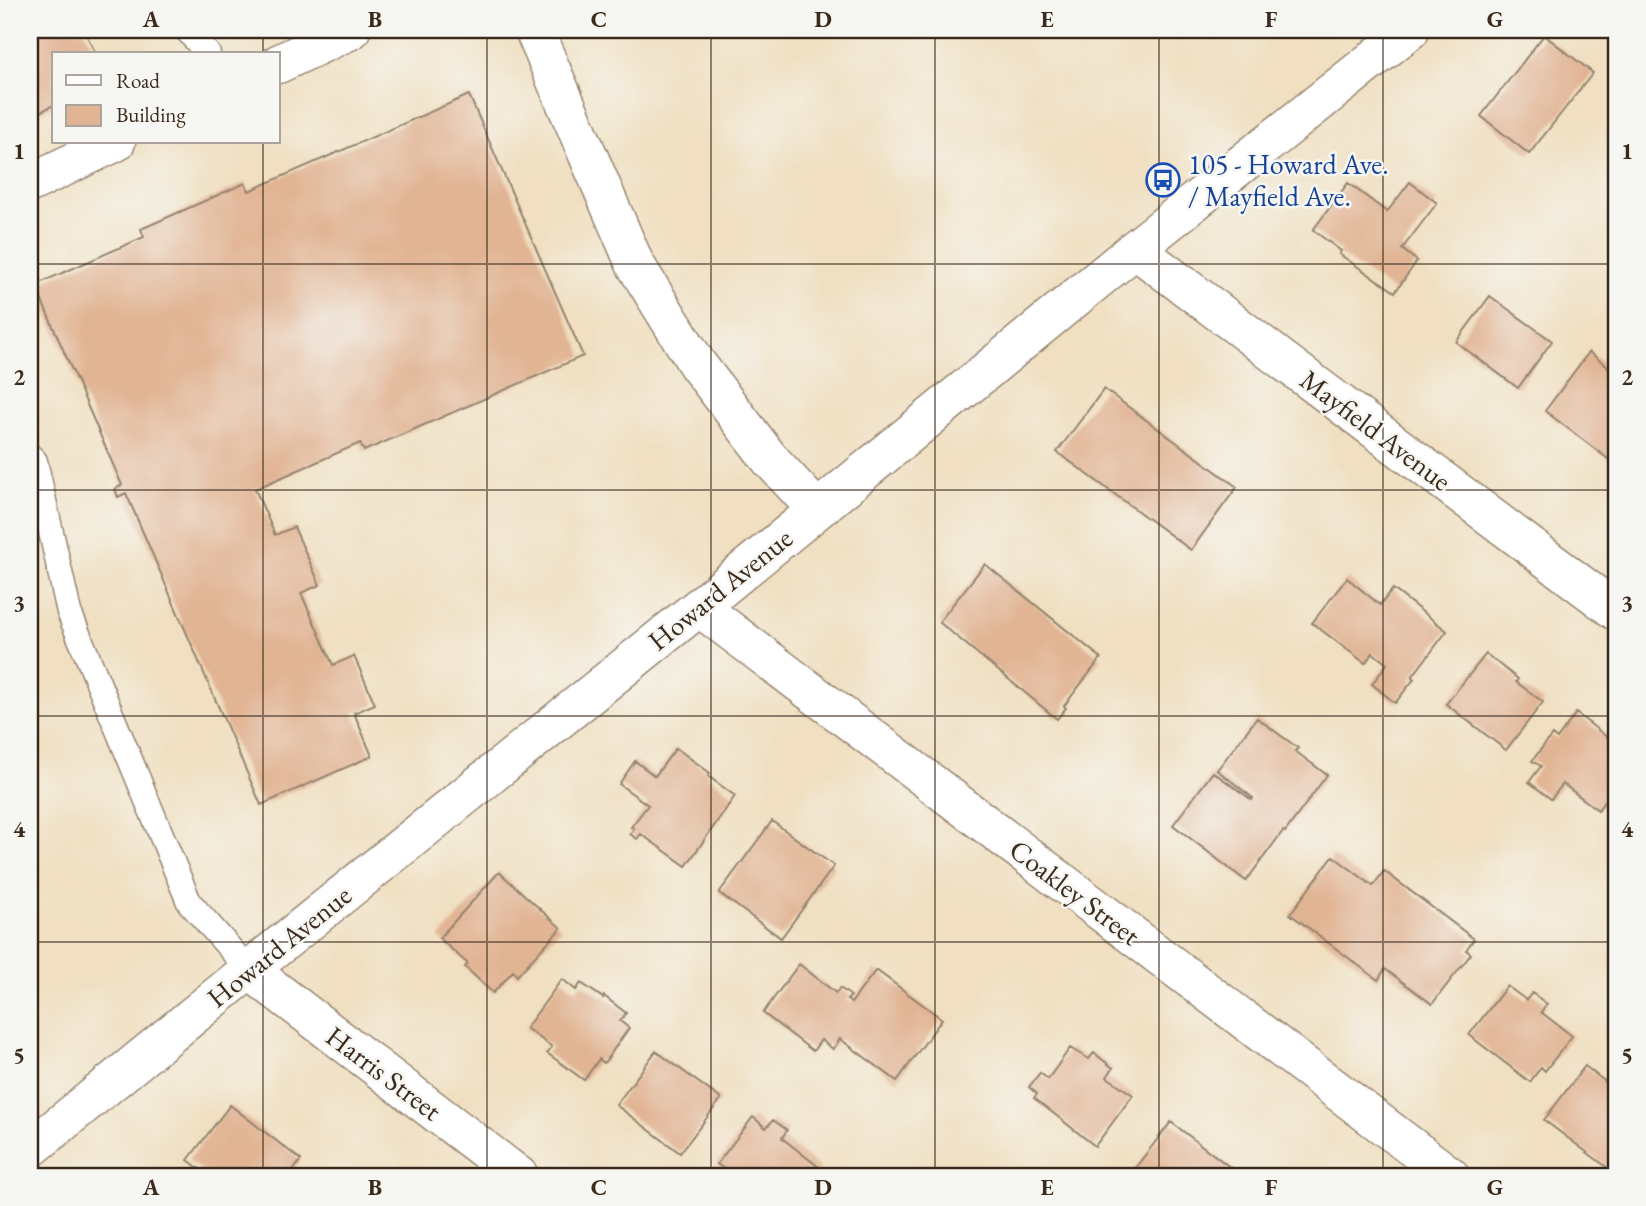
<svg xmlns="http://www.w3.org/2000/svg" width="1646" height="1206" viewBox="0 0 1646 1206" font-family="'EB Garamond',serif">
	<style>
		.building { fill: #e1b493 }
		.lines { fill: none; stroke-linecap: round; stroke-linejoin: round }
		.lane-casing { stroke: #96846f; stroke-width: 27 }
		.street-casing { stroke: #96846f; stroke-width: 41 }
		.lane { stroke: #fff; stroke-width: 24 }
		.street { stroke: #fff; stroke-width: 38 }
		.grid { fill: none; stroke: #3b2a1e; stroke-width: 2; stroke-opacity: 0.55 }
		.labels { text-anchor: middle; stroke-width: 5; stroke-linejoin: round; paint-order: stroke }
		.transit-label { font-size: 28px; fill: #164399; stroke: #f6f6f2; text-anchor: start }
		.street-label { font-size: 28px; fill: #3b2a1e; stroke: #f6f6f2 }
		.neatline { fill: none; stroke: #3b2a1e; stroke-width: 2.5 }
		.grid-label { font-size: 23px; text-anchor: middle; font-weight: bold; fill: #3b2a1e }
	</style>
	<rect width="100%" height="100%" fill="#f6f6f2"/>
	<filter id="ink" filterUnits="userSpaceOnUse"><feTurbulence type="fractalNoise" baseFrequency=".0143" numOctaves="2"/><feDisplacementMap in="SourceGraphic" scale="14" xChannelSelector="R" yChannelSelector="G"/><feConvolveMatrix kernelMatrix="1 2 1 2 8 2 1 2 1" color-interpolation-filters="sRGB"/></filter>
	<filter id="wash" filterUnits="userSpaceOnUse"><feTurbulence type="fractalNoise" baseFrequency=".00686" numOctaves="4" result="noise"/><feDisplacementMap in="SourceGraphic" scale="28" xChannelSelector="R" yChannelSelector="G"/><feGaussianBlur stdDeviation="1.57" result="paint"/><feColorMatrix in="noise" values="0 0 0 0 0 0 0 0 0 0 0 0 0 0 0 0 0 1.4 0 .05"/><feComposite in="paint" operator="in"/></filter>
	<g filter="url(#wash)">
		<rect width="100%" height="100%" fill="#f0dfc0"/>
		<g id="blocks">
			<!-- building -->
			<path class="building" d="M30 30H84L96 54H54V105L30 117Z
				M1544 35 1593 73 1529 154 1481 116Z
				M469 95 583 356 364 451 360 443 255 489 275 535 294 527 320 585 301 593 333 665 354 656 375 704 354 713 372 756 261 805 126 493 118 497 115 489 122 485 35 285 144 237 141 229 245 183 249 191Z
				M1410 182 1437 203 1402 249 1417 261 1395 292 1339 254 1341 251 1313 230 1348 183 1387 212Z
				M1490 296 1552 341 1518 388 1456 342Z
				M1589 352 1616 373V465L1545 411Z
				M1104 389 1237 487 1191 550 1057 452Z
				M985 564 1101 658 1064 706 1066 708 1057 719 939 622Z
				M1347 578 1380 605 1393 589 1447 631 1412 677 1414 679 1395 703 1372 684 1387 664 1373 653 1365 663 1312 623Z
				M1486 654 1518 679 1516 682 1543 702 1506 750 1446 704Z
				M1576 713 1616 744V786L1598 810 1563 784 1551 799 1529 782 1541 766 1532 761 1552 735 1557 739Z
				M1257 718 1298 748 1295 751 1327 775 1285 832 1283 831 1246 881 1173 825 1213 772 1252 800 1253 798 1217 770Z
				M676 748 710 773 708 776 735 796 686 866 641 834 637 839 630 834 634 828 631 827 648 805 619 784 635 761 655 776Z
				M772 821 834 866 781 938 719 893Z
				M1333 856 1373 886 1384 871 1474 939 1466 950 1471 954 1432 1004 1385 969 1378 980 1290 914Z
				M499 872 561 928 517 976 513 971 493 993 465 967 468 964 439 938Z
				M799 964 836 993 840 988 851 996 847 1000 851 1003 876 970 942 1019 897 1081 840 1039 833 1049 821 1040 813 1051 763 1013Z
				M562 979 576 990 581 983 603 998 604 996 626 1013 620 1021 629 1028 604 1063 599 1059 584 1080 547 1053 552 1047 526 1028Z
				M1507 986 1526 1000 1532 993 1547 1004 1541 1012 1572 1036 1545 1071 1541 1067 1530 1082 1469 1035Z
				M1070 1048 1089 1059 1094 1053 1113 1068 1107 1077 1133 1095 1095 1146 1034 1098 1037 1094 1029 1087 1040 1073 1048 1079Z
				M656 1051 721 1099 680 1153 616 1105Z
				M1585 1066 1616 1090V1174L1544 1120Z
				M230 1105 301 1160 289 1176H209L188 1160Z
				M753 1117 766 1128 773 1120 787 1130 782 1138 820 1168 814 1176H734L717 1164Z
				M1171 1122 1231 1168 1225 1176H1134L1135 1174 1132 1172Z"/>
		</g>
	</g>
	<g filter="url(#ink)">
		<use href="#blocks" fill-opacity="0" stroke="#96846f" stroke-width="2"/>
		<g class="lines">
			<defs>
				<path id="lane" d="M187 30 208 54
					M30 456 35 461 69 612 189 902 249 970"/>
				<path id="street" d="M534 30 635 264 697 364 769 458 817 510
					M278 64 351 30
					M30 183 116 142
					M1135 249 1616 611
					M699 607 1450 1176
					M249 970 519 1176
					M30 1149 249 970 699 607 1135 249 1410 30"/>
			</defs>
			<!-- lane casing -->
			<use href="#lane" class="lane-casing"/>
			<!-- street casing -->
			<use href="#street" class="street-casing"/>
			<!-- lane -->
			<use href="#lane" class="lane"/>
			<!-- street -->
			<use href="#street" class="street"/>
		</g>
	</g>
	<!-- grid -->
	<path class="grid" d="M263 30V54M487 30V1176M711 30V1176M935 30V1176M1159 30V1176M1383 30V1176M263 142V1176M30 264H1616M30 490H1616M30 716H1616M30 942H1616"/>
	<!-- icons -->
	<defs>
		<symbol id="bus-ring" viewBox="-11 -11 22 22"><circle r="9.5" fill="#f6f6f2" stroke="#1a4fb4" stroke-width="1.5"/><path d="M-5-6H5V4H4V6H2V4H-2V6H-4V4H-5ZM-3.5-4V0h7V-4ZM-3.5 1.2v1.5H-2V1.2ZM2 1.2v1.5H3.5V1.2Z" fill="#1a4fb4"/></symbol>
	</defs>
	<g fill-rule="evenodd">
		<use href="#bus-ring" x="1144" y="161" width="38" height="38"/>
	</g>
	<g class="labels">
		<!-- transit labels -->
		<g class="transit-label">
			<text x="1188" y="174">105 - Howard Ave.<tspan x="1188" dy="32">/ Mayfield Ave.</tspan></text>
		</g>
		<!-- street labels -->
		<g class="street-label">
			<text transform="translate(1376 430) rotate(37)" y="10">Mayfield Avenue</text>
			<text transform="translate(720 589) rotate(-39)" y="10">Howard Avenue</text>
			<text transform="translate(1075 892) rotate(37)" y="10">Coakley Street</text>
			<text transform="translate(279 946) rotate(-39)" y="10">Howard Avenue</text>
			<text transform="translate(384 1073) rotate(37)" y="10">Harris Street</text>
		</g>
	</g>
	<!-- margin -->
	<rect width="1646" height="1206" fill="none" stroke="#f6f6f2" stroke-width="77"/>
	<!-- legend -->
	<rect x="52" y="52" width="228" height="91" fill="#f6f6f2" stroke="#aba49d" stroke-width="2"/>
	<rect x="66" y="75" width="35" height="10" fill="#ffffff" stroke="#aba49d" stroke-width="2"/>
	<text x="116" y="88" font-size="21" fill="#3b2a1e">Road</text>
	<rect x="66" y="105" width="35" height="21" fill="#e1b493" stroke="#aba49d" stroke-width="2"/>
	<text x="116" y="122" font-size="21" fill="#3b2a1e">Building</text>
	<rect x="38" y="38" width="1570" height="1130" class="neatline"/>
	<g class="grid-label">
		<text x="151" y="27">A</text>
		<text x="375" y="27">B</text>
		<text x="599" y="27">C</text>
		<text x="823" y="27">D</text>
		<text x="1047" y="27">E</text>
		<text x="1271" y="27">F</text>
		<text x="1495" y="27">G</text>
		<text x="19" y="159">1</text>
		<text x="1627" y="159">1</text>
		<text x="19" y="385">2</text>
		<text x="1627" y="385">2</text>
		<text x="19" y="611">3</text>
		<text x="1627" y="611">3</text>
		<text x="19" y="837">4</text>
		<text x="1627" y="837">4</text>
		<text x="19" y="1063">5</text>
		<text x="1627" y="1063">5</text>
		<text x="151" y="1195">A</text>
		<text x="375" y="1195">B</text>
		<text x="599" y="1195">C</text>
		<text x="823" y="1195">D</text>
		<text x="1047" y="1195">E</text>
		<text x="1271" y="1195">F</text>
		<text x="1495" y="1195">G</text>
	</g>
</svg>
